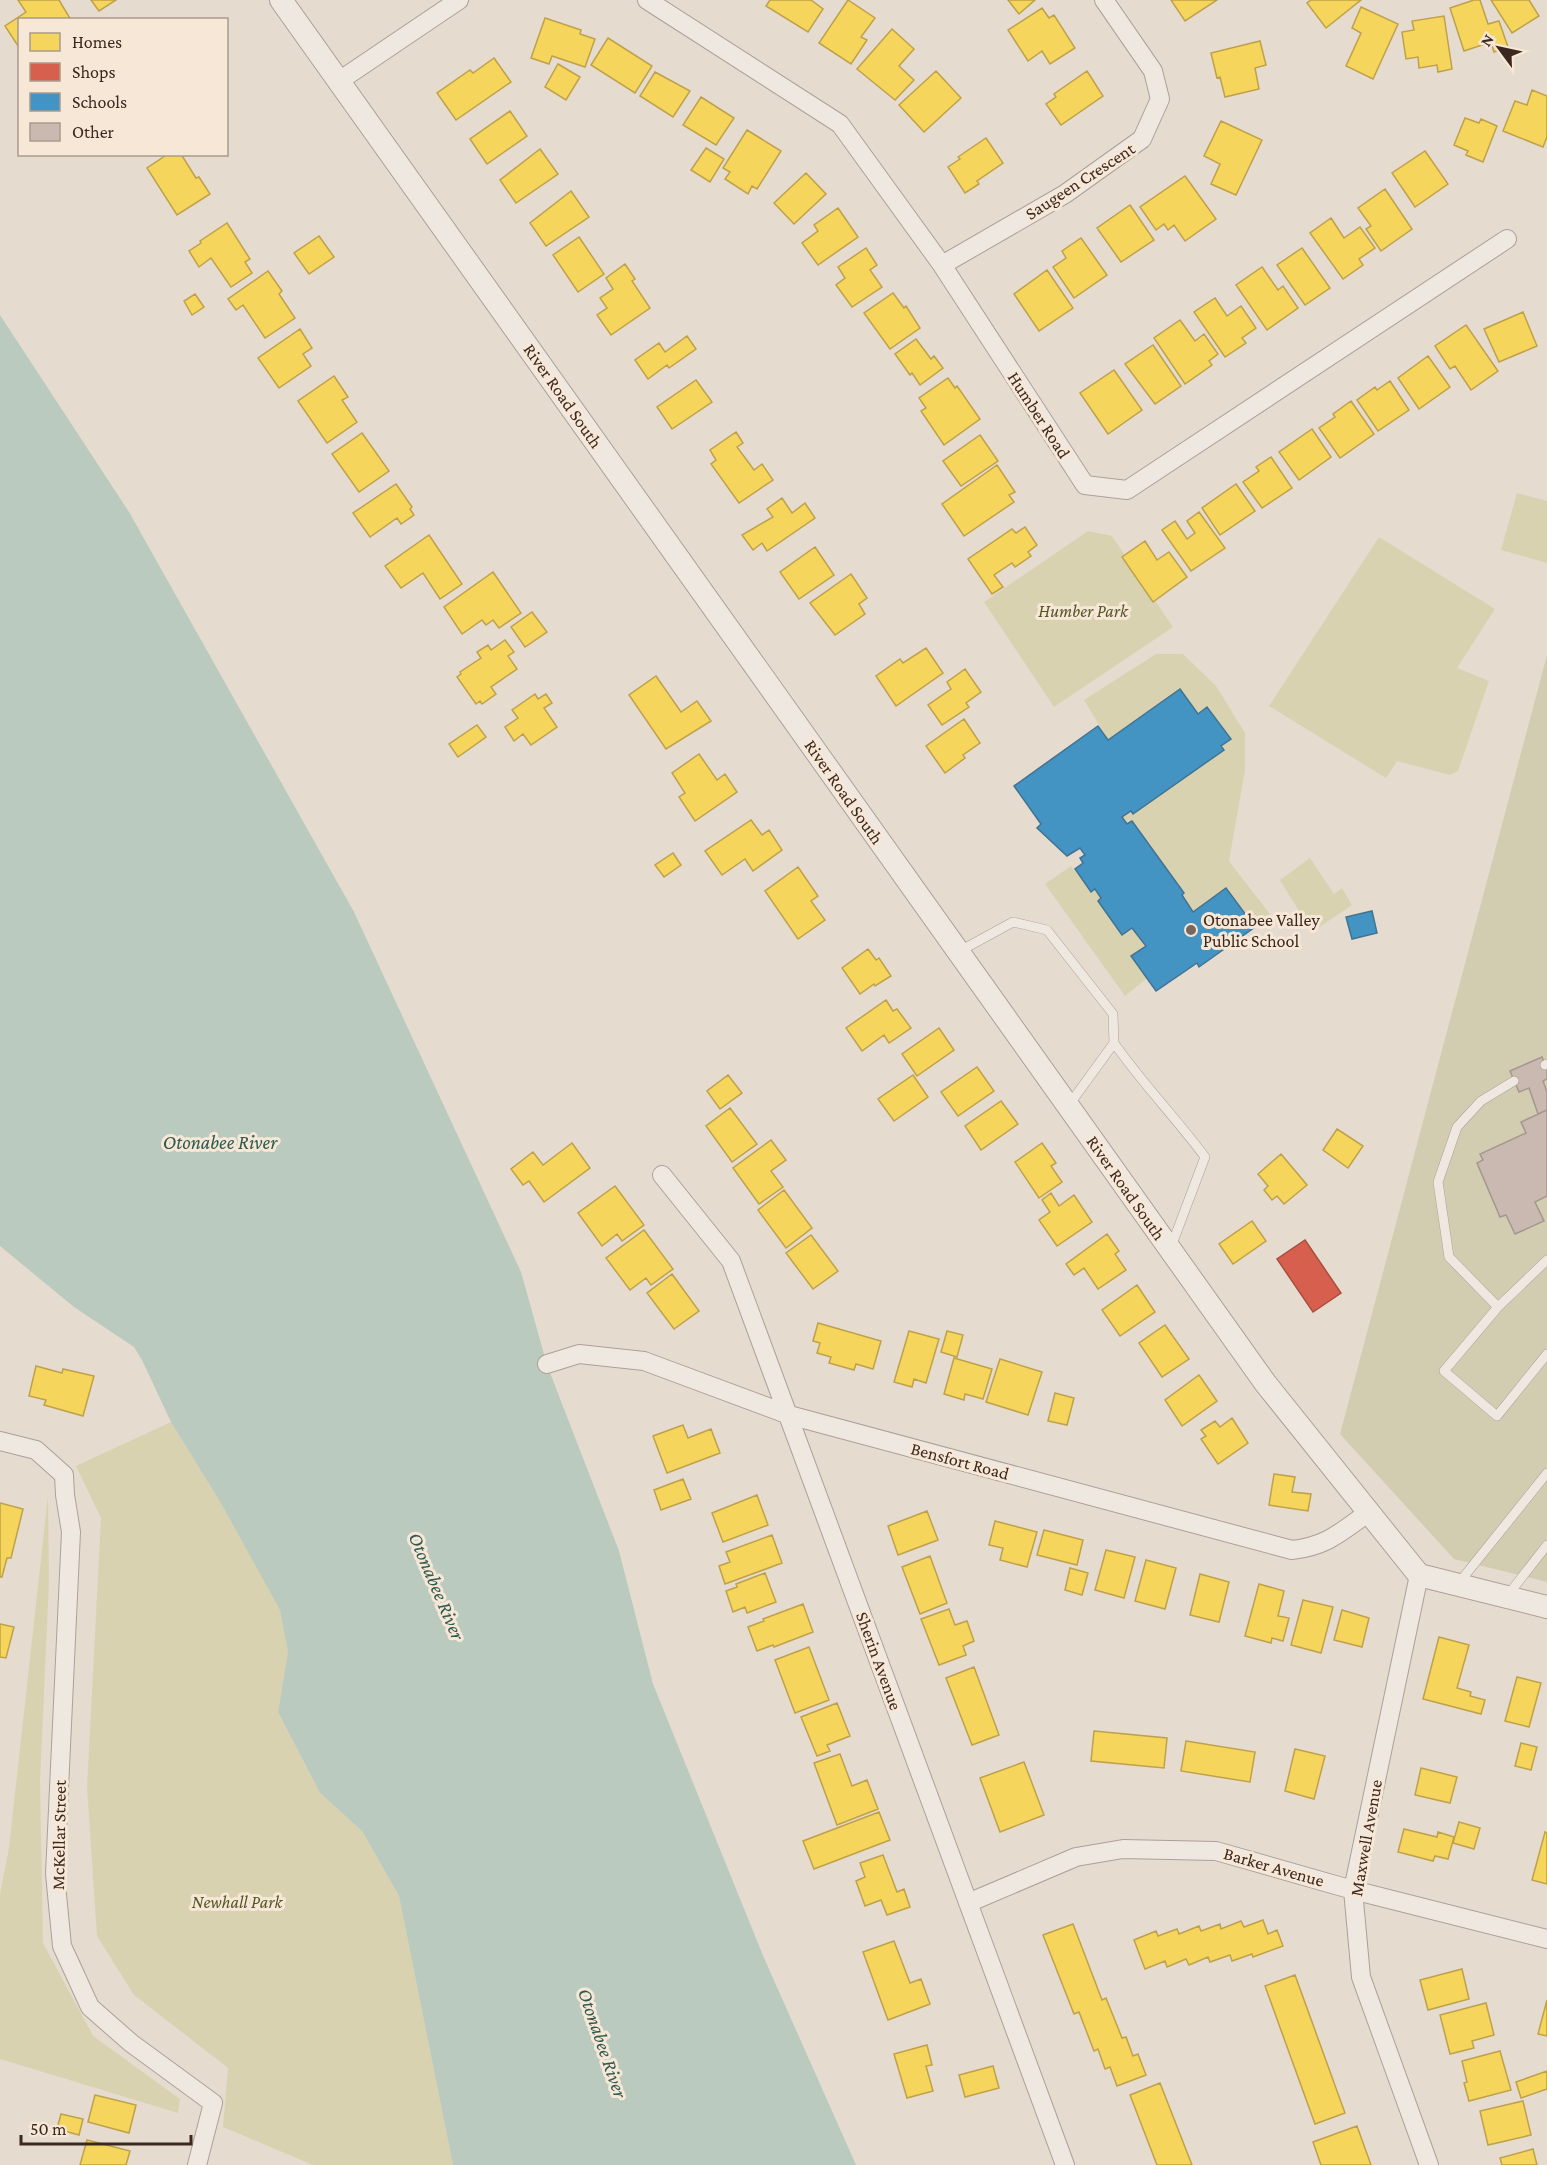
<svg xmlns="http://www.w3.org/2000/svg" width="1547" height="2165" viewBox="0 0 1547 2165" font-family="'Crimson Pro',serif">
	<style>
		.green { fill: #d9d2b1 }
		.cemetery { fill: #d2cdb1 }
		.water { fill: #bacabe }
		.homes { fill: #f6d55c; stroke: #bea14a; stroke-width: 1.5 }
		.shops { fill: #d6604d; stroke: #a84f3f; stroke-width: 1.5 }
		.schools { fill: #4393c3; stroke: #417392; stroke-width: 1.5 }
		.building { fill: #c9b9b0; stroke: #a6978e; stroke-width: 1.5 }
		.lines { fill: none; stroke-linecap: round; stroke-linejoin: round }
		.service-casing { stroke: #aba198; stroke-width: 10 }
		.minor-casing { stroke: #aba198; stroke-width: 20 }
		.tertiary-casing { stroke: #aba198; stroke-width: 24 }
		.service { stroke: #eee8e1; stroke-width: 9 }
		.minor { stroke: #eee8e1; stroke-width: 18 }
		.tertiary { stroke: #eee8e1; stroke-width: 22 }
		.poi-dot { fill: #77675d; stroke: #f6e7d6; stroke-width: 2 }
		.labels { text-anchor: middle; stroke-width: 6; stroke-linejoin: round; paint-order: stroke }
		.street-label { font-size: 18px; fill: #3b281f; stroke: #f6e7d6 }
		.park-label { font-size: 18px; font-style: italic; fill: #535726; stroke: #f6e7d6 }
		.poi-label { font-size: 18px; fill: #3b281f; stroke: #f6e7d6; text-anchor: start }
		.water-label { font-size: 20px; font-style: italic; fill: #2e5a50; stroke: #f6e7d6 }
	</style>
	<rect width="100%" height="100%" fill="#e6dbcf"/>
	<!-- green -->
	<path class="green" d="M1517 493 1547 501V563L1501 550Z
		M1088 531 1112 536 1173 627 1054 707 984 602Z
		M1379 537 1495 609 1457 668 1489 681 1458 771 1450 775 1397 761 1386 778 1269 706Z
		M1156 654H1183L1216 686 1245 733V770L1229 861 1273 918 1255 927 1226 888 1193 912 1182 895 1184 893 1132 821 1127 824 1122 817 1131 811 1133 814 1224 750 1221 746 1231 739 1208 707 1198 714 1180 689 1108 740 1084 700Z
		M1310 858 1334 894 1342 888 1352 905 1312 932 1280 880Z
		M1071 866 1091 892 1095 889 1101 898 1098 901 1122 935 1132 928 1146 946 1147 978 1125 996 1045 884Z
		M171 1422 222 1505 281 1610 288 1652 278 1712 320 1793 362 1831 399 1896 453 2165H313L223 2127 228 2068 134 1995 97 1936 87 1788 101 1518 76 1466Z
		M48 1495 49 1582 40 1781 43 1943 93 2036 180 2099 178 2113 0 2059V1894L9 1848Z"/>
	<!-- cemetery -->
	<path class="cemetery" d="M1547 655V1582L1454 1559 1340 1434Z"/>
	<!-- water -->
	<path class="water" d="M0 315 129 512 354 912 521 1272 547 1365 619 1551 653 1684 764 1958 856 2165H453L399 1896 362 1831 320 1793 278 1712 288 1652 280 1610 222 1505 171 1422 142 1360 134 1347 74 1307 0 1246Z"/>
	<!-- homes -->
	<path class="homes" d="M18 0H59L71 20H20V49L5 26 26 12Z
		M91 0H116L99 11Z
		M770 0H811L823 9 808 32 766 6Z
		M848 0 875 18 861 37 867 40 851 64 819 43Z
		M1008 0H1035L1019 14Z
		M1171 0H1217L1185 21Z
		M1311 0H1361L1326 28 1307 3Z
		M1474 0H1480L1488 24 1499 21 1508 47 1494 52 1491 42 1464 51 1450 8Z
		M1491 0H1529L1539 16 1512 33Z
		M1361 7 1398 24 1373 79 1346 66 1361 33 1352 28Z
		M1042 8 1049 18 1054 15 1075 48 1050 64 1042 51 1028 61 1008 30Z
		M1444 16 1452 69 1438 72 1437 65 1419 68 1418 57 1406 59 1402 32 1414 30 1412 21Z
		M545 18 581 30 580 34 595 39 585 67 552 56 549 64 531 58Z
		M892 29 914 49 899 66 914 80 895 100 857 69Z
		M608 38 652 66 635 93 591 65Z
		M1260 41 1266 65 1255 68 1259 89 1225 97 1220 77 1217 78 1211 53Z
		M494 58 511 82 456 120 437 93 470 70 473 73Z
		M558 64 580 77 566 100 545 87Z
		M936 71 961 98 924 132 899 105Z
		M1087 71 1103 96 1061 125 1046 104 1056 97 1054 94Z
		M655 72 690 91 673 117 640 96Z
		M1532 90 1547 96V137L1543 147 1503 131 1515 101 1527 105Z
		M701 97 734 118 716 145 683 125Z
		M510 111 527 136 487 164 470 139Z
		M1465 118 1479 123 1481 119 1497 126 1483 162 1466 155 1468 151 1454 145Z
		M1221 121 1262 140 1236 195 1211 184 1220 164 1204 156Z
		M747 130 781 151 757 189 752 186 748 194 725 179 730 172 723 168Z
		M986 138 1003 163 977 181 979 184 965 193 948 167 960 159 958 157Z
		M706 148 724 159 710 182 691 170Z
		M540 149 558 174 516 203 500 180Z
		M1425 151 1448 184 1415 207 1392 173Z
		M168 154H181L196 178 199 177 210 194 177 215 147 168Z
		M806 173 826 194 794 224 774 203Z
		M1185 176 1216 219 1185 241 1174 225 1168 230 1164 224 1156 230 1140 207Z
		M1385 189 1412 229 1381 251 1366 229 1371 226 1358 208Z
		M571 191 589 217 546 246 530 223Z
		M1130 205 1154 240 1121 262 1097 228Z
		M838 208 858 237 818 265 802 243 818 231 814 225Z
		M1331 218 1344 238 1360 227 1375 248 1359 259 1363 265 1343 279 1310 233Z
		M227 223 250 259 245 262 252 273 231 287 211 258 199 267 189 251 201 243 200 241Z
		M319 236 334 257 309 274 294 253Z
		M579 237 604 274 578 292 553 255Z
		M1081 238 1107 275 1074 298 1053 267 1066 258 1062 251Z
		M866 248 877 265 870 270 882 287 852 307 836 285 845 278 838 267Z
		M1302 248 1330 288 1305 305 1277 265Z
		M625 264 635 279 632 281 650 308 611 335 597 315 607 308 600 298 613 289 606 278Z
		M1262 267 1278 290 1283 286 1298 308 1267 330 1236 285Z
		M1047 270 1073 308 1039 331 1014 294Z
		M268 271 282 291 279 294 295 318 265 338 243 305 236 310 228 299Z
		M893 293 904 308 906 306 920 328 890 349 864 313Z
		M195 294 204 307 192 315 184 301Z
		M1215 298 1227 316 1241 306 1256 328 1242 338 1246 343 1225 357 1194 312Z
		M1523 312 1537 346 1499 362 1484 329Z
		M1180 320 1195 341 1204 334 1218 354 1209 361 1212 365 1185 384 1154 338Z
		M1466 325 1498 371 1471 390 1455 366 1450 369 1435 346Z
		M300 329 312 348 303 354 311 366 279 388 258 358Z
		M687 336 696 349 669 368 667 365 648 379 635 360 659 343 665 352Z
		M916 339 931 359 934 356 943 368 920 385 912 373 910 375 895 354Z
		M1153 345 1181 386 1155 404 1125 364Z
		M1428 356 1450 387 1419 409 1398 378Z
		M1114 370 1142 410 1108 434 1080 393Z
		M334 376 348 397 342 400 357 422 327 443 298 401Z
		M948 378 955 388 957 386 980 419 944 445 921 411 926 408 919 398Z
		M696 380 712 402 672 429 657 407Z
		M1390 381 1409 410 1378 431 1357 400 1375 387 1377 390Z
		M1351 401 1374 434 1340 458 1319 428 1335 417 1333 414Z
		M1312 429 1331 457 1299 480 1279 452Z
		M736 432 743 443 737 447 754 470 762 464 773 480 739 503 711 464 716 460 710 450Z
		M362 433 389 471 359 492 332 454Z
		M980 435 998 461 961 486 943 461Z
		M1271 457 1292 488 1262 508 1243 482 1259 471 1256 467Z
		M997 465 1015 492 1009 495 1014 502 964 536 942 504Z
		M396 484 412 507 410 509 414 515 401 524 397 518 370 537 353 513Z
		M1236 484 1255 511 1220 535 1202 508Z
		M782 498 792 513 805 503 815 518 767 551 762 543 753 550 742 535 773 517 767 509Z
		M1199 512 1225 548 1191 571 1162 530 1175 521 1187 539 1195 533 1187 521Z
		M1025 527 1037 545 1028 552 1031 556 1015 567 1012 563 994 575 1003 587 992 594 968 559 1012 529 1016 533Z
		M429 535 462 584 440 599 423 573 401 588 385 566Z
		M1145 541 1157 560 1169 552 1187 577 1153 602 1122 557Z
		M815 547 834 575 799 599 780 572Z
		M493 572 521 613 499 628 493 620 486 625 482 620 462 634 444 607Z
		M851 574 867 598 859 604 865 614 835 635 810 603Z
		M532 612 547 632 525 647 511 627Z
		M505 640 514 652 508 656 517 669 491 687 496 694 482 704 480 701 476 704 457 677 461 674 460 672 481 658 477 652 488 645 491 650Z
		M926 648 943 673 896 706 876 676 900 659 903 663Z
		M965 669 981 692 966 703 969 707 942 725 928 705 951 689 947 682Z
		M656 676 681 712 697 701 711 721 666 749 629 695Z
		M535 694 538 699 546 694 552 703 544 708 557 727 531 745 523 734 514 741 505 727 518 718 512 710Z
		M964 719 980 743 963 755 965 758 945 773 926 746Z
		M477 725 486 737 458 757 449 744Z
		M699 754 717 780 725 774 737 792 695 821 679 797 685 793 672 773Z
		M751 820 762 835 769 830 782 850 753 871 745 859 722 875 705 851Z
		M673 853 681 865 664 877 655 865Z
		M798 867 818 896 811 901 825 920 798 939 765 891Z
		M868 949 876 960 879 958 891 976 875 986 874 984 860 994 842 968Z
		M886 1000 893 1011 897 1009 911 1028 889 1043 884 1035 862 1051 846 1028Z
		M939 1028 954 1050 917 1076 902 1054Z
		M977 1067 994 1091 958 1116 941 1092Z
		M728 1075 742 1093 720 1109 707 1091Z
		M913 1075 928 1097 894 1121 878 1099Z
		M1001 1101 1018 1124 981 1150 965 1126Z
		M730 1108 757 1144 732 1162 706 1126Z
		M1337 1129 1363 1146 1348 1168 1323 1150Z
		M771 1140 786 1160 771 1171 783 1187 759 1204 733 1168Z
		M572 1143 590 1168 544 1202 529 1181 523 1185 511 1169 533 1152 543 1165Z
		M1042 1143 1056 1163 1051 1166 1062 1182 1039 1198 1015 1162Z
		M1281 1154 1307 1185 1284 1204 1277 1196 1272 1200 1264 1190 1268 1186 1258 1174Z
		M615 1186 644 1225 622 1241 617 1234 602 1246 578 1213Z
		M784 1190 812 1228 786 1248 758 1210Z
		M1051 1193 1059 1206 1074 1195 1092 1222 1057 1246 1039 1220 1050 1212 1042 1200Z
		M1252 1221 1266 1241 1233 1264 1219 1244Z
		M644 1230 673 1269 651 1285 646 1278 630 1290 606 1258Z
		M1107 1234 1119 1251 1115 1254 1126 1270 1098 1289 1084 1268 1074 1275 1066 1264Z
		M811 1235 838 1271 813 1289 786 1253Z
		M672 1274 699 1311 674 1329 647 1293Z
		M1137 1285 1155 1312 1120 1336 1102 1310Z
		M818 1323 881 1341 873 1369 856 1364 854 1370 829 1363 831 1357 817 1353 820 1343 813 1341Z
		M1165 1325 1189 1359 1162 1377 1139 1343Z
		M909 1331 939 1339 926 1383 914 1379 912 1387 894 1382Z
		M947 1331 963 1335 957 1357 941 1352Z
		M954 1358 992 1369 983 1399 965 1394 964 1400 944 1394Z
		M1000 1359 1042 1372 1028 1415 986 1402Z
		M36 1366 62 1373 63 1369 94 1376 83 1416 44 1405 46 1400 29 1396Z
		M1199 1375 1217 1401 1182 1426 1165 1400Z
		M1055 1393 1074 1398 1067 1425 1048 1421Z
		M1232 1418 1248 1443 1218 1464 1201 1439 1206 1436 1201 1430 1215 1421 1220 1427Z
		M683 1425 688 1438 711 1429 720 1453 667 1473 653 1436Z
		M1274 1474 1295 1477 1292 1492 1311 1494 1308 1511 1269 1505Z
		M683 1479 691 1499 661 1510 654 1490Z
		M757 1495 768 1525 723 1542 712 1513Z
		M0 1503 23 1509 11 1558H7L2 1577H0Z
		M927 1511 938 1540 898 1555 888 1526Z
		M995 1521 1037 1532 1027 1567 1000 1560 1003 1548 989 1545Z
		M1044 1530 1083 1540 1077 1565 1037 1555Z
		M772 1535 782 1563 725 1584 719 1566 730 1562 726 1552Z
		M1106 1550 1135 1557 1124 1598 1095 1590Z
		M930 1556 947 1603 920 1614 902 1567Z
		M1146 1560 1176 1568 1165 1609 1135 1601Z
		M1070 1568 1088 1573 1082 1595 1065 1590Z
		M765 1573 776 1602 747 1613 745 1607 733 1612 726 1591 737 1587 736 1584Z
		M1200 1574 1229 1582 1219 1622 1190 1615Z
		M1259 1584 1284 1591 1278 1616 1289 1618 1283 1641 1272 1638 1271 1643 1245 1636Z
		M1303 1600 1333 1607 1321 1653 1291 1645Z
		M803 1604 813 1632 774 1647 773 1645 757 1651 748 1627 764 1621 763 1619Z
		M949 1609 955 1625 967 1621 974 1641 963 1646 966 1655 939 1665 921 1619Z
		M1342 1610 1369 1618 1362 1647 1334 1640Z
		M0 1624 14 1627 6 1658 0 1657Z
		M1439 1637 1469 1645 1457 1688 1471 1692 1470 1696 1485 1700 1481 1714 1423 1699Z
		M809 1647 829 1700 795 1713 775 1660Z
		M974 1667 999 1735 972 1745 946 1678Z
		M1517 1677 1541 1683 1529 1727 1505 1721Z
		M837 1703 850 1736 827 1745 830 1751 817 1756 801 1717Z
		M1094 1731 1167 1738 1164 1768 1091 1761Z
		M1186 1741 1255 1752 1250 1782 1181 1771Z
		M1521 1743 1537 1747 1531 1770 1515 1766Z
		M1295 1749 1325 1756 1314 1799 1285 1791Z
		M840 1754 852 1786 867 1780 878 1809 837 1825 814 1763Z
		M1024 1762 1044 1815 1000 1832 980 1778Z
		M1421 1768 1457 1777 1450 1803 1415 1795Z
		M879 1812 890 1840 814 1869 803 1841Z
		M1459 1822 1480 1828 1474 1849 1453 1843Z
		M1404 1829 1437 1837 1438 1832 1454 1837 1448 1859 1435 1856 1433 1861 1398 1852Z
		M1545 1832 1547 1833V1884L1532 1880Z
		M883 1855 897 1892 904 1889 910 1907 887 1915 881 1900 865 1906 856 1881 865 1877 860 1863Z
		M1263 1920 1268 1934 1277 1930 1283 1946 1253 1957 1252 1954 1232 1961 1230 1955 1210 1962 1208 1957 1189 1965 1186 1959 1167 1967 1165 1961 1145 1969 1134 1940 1156 1931 1158 1936 1177 1929 1179 1934 1199 1926 1201 1931 1220 1924 1221 1929 1241 1921 1244 1927Z
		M1073 1924 1102 2000 1106 1998 1122 2038 1126 2037 1133 2056 1138 2054 1146 2075 1117 2086 1110 2067 1105 2069 1098 2049 1094 2051 1079 2012 1074 2014 1043 1935Z
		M894 1941 910 1983 921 1979 930 2004 888 2020 863 1952Z
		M1462 1969 1469 1999 1428 2010 1420 1980Z
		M1295 1975 1345 2113 1315 2124 1265 1986Z
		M1547 2000V2036L1538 2034Z
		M1486 2003 1494 2035 1472 2041 1474 2048 1450 2054 1440 2015Z
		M927 2045 932 2065 926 2066 933 2091 907 2098 894 2054Z
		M1500 2051 1511 2090 1469 2101 1464 2083 1467 2082 1462 2061Z
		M993 2066 999 2088 965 2097 959 2075Z
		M1547 2071V2089L1521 2098 1516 2082Z
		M1160 2083 1192 2165H1157L1130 2095Z
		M95 2095 136 2105 129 2133 88 2122Z
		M1523 2101 1531 2135 1488 2145 1480 2111Z
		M61 2114 83 2119 79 2135 57 2129Z
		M1357 2126 1371 2165H1321L1313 2142Z
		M87 2140 130 2151 126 2165H80Z
		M1533 2149 1537 2165H1502L1500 2158Z"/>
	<!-- shops -->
	<path class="shops" d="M1305 1240 1341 1293 1313 1312 1277 1259Z"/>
	<!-- schools -->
	<path class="schools" d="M1180 689 1198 714 1207 707 1231 739 1221 746 1224 750 1133 814 1131 811 1122 817 1127 824 1132 821 1184 893 1182 895 1193 912 1226 888 1255 927 1199 967 1197 963 1156 991 1131 956 1146 946 1132 928 1122 935 1098 901 1101 898 1095 889 1091 892 1075 869 1083 863 1080 858 1085 855 1080 848 1067 856 1037 828 1041 824 1014 786 1098 726 1108 740Z
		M1372 911 1377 933 1352 939 1346 917Z"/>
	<!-- building -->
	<path class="building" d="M1542 1057 1547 1069V1079L1543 1081 1547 1092V1110L1538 1114 1529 1088 1519 1092 1510 1071Z
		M1547 1110V1196L1535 1202 1544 1221 1515 1234 1506 1215 1500 1217 1477 1163 1483 1160 1480 1154 1526 1133 1521 1122Z"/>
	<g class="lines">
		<defs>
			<path id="service" d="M958 952 1013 922 1047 930 1113 1014 1114 1043 1069 1105
				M1114 1043C1142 1083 1176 1118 1205 1157L1171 1247
				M1545 1065 1547 1064
				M1547 1260 1498 1307 1444 1371 1497 1416 1547 1354
				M1498 1307 1449 1257 1438 1182 1457 1127 1481 1101 1514 1081
				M1458 1584 1547 1473
				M1508 1595 1547 1545"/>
			<path id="minor" d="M647 0 840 124 942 265 1085 485 1127 490 1507 239
				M339 81 459 0
				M942 265 1065 194 1142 139 1160 99 1153 71 1104 0
				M662 1175 731 1261 1065 2165
				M547 1364 579 1354 644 1361 789 1415 1292 1550C1327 1546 1341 1532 1369 1512
				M0 1441 36 1450 64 1475 65 1495 71 1532 55 1874 62 1946 90 2007 131 2043 213 2103 197 2165
				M1419 1575 1353 1890 1361 1977 1429 2165
				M968 1903 1076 1857 1123 1849 1216 1851 1353 1890 1547 1939"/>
			<path id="tertiary" d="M281 0 1266 1384 1419 1575 1547 1607"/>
		</defs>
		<!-- service casing -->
		<use href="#service" class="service-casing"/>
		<!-- minor casing -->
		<use href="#minor" class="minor-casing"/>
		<!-- tertiary casing -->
		<use href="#tertiary" class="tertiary-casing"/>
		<!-- service -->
		<use href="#service" class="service"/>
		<!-- minor -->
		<use href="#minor" class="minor"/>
		<!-- tertiary -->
		<use href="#tertiary" class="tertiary"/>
	</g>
	<!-- markers -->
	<circle class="poi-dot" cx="1191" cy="930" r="6"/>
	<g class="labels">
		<!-- street labels -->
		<g class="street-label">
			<text transform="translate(1080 181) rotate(-33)" y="6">Saugeen Crescent</text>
			<text transform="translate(563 396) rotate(55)" y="6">River Road South</text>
			<text transform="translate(1039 415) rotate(57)" y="6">Humber Road</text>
			<text transform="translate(844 792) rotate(55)" y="6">River Road South</text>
			<text transform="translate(1126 1188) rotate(55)" y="6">River Road South</text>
			<text transform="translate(960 1461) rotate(15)" y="6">Bensfort Road</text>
			<text transform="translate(879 1661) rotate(70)" y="6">Sherin Avenue</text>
			<text transform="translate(59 1835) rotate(-89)" y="6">McKellar Street</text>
			<text transform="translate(1366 1838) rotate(-80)" y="6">Maxwell Avenue</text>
			<text transform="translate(1274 1867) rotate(16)" y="6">Barker Avenue</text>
		</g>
		<!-- park labels -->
		<g class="park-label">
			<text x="1083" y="617">Humber Park</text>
			<text x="237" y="1908">Newhall Park</text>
		</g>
		<!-- poi labels -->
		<g class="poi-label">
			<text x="1203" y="926">Otonabee Valley<tspan x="1203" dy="21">Public School</tspan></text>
		</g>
		<!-- water labels -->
		<g class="water-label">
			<text x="220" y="1149">Otonabee River</text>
			<text transform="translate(437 1586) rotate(67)" y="7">Otonabee River</text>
			<text transform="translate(603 2043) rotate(71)" y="7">Otonabee River</text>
		</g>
	</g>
	<!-- legend -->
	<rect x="18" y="18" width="210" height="138" fill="#f6e7d6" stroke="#ab9b8d" stroke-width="1.5"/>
	<rect x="30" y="33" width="30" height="18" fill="#f6d55c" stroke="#ab9b8d" stroke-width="1.5"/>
	<text x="72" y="48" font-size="18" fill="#3b281f">Homes</text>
	<rect x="30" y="63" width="30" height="18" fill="#d6604d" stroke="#ab9b8d" stroke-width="1.5"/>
	<text x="72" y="78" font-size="18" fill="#3b281f">Shops</text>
	<rect x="30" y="93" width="30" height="18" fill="#4393c3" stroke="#ab9b8d" stroke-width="1.5"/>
	<text x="72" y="108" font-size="18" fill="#3b281f">Schools</text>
	<rect x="30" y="123" width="30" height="18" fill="#c9b9b0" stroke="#ab9b8d" stroke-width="1.5"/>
	<text x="72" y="138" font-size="18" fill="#3b281f">Other</text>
	<!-- north arrow -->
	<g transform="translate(1499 48) rotate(303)" stroke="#f6e7d6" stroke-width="4.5" paint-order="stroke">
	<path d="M0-4.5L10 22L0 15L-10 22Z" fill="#3b281f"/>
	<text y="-9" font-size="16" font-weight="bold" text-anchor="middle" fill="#3b281f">N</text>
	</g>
	<!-- scale -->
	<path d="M21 2135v9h170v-9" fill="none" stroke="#3b281f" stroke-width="3"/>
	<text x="30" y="2135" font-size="18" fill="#3b281f" stroke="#f6e7d6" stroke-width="4.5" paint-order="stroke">50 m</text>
</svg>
